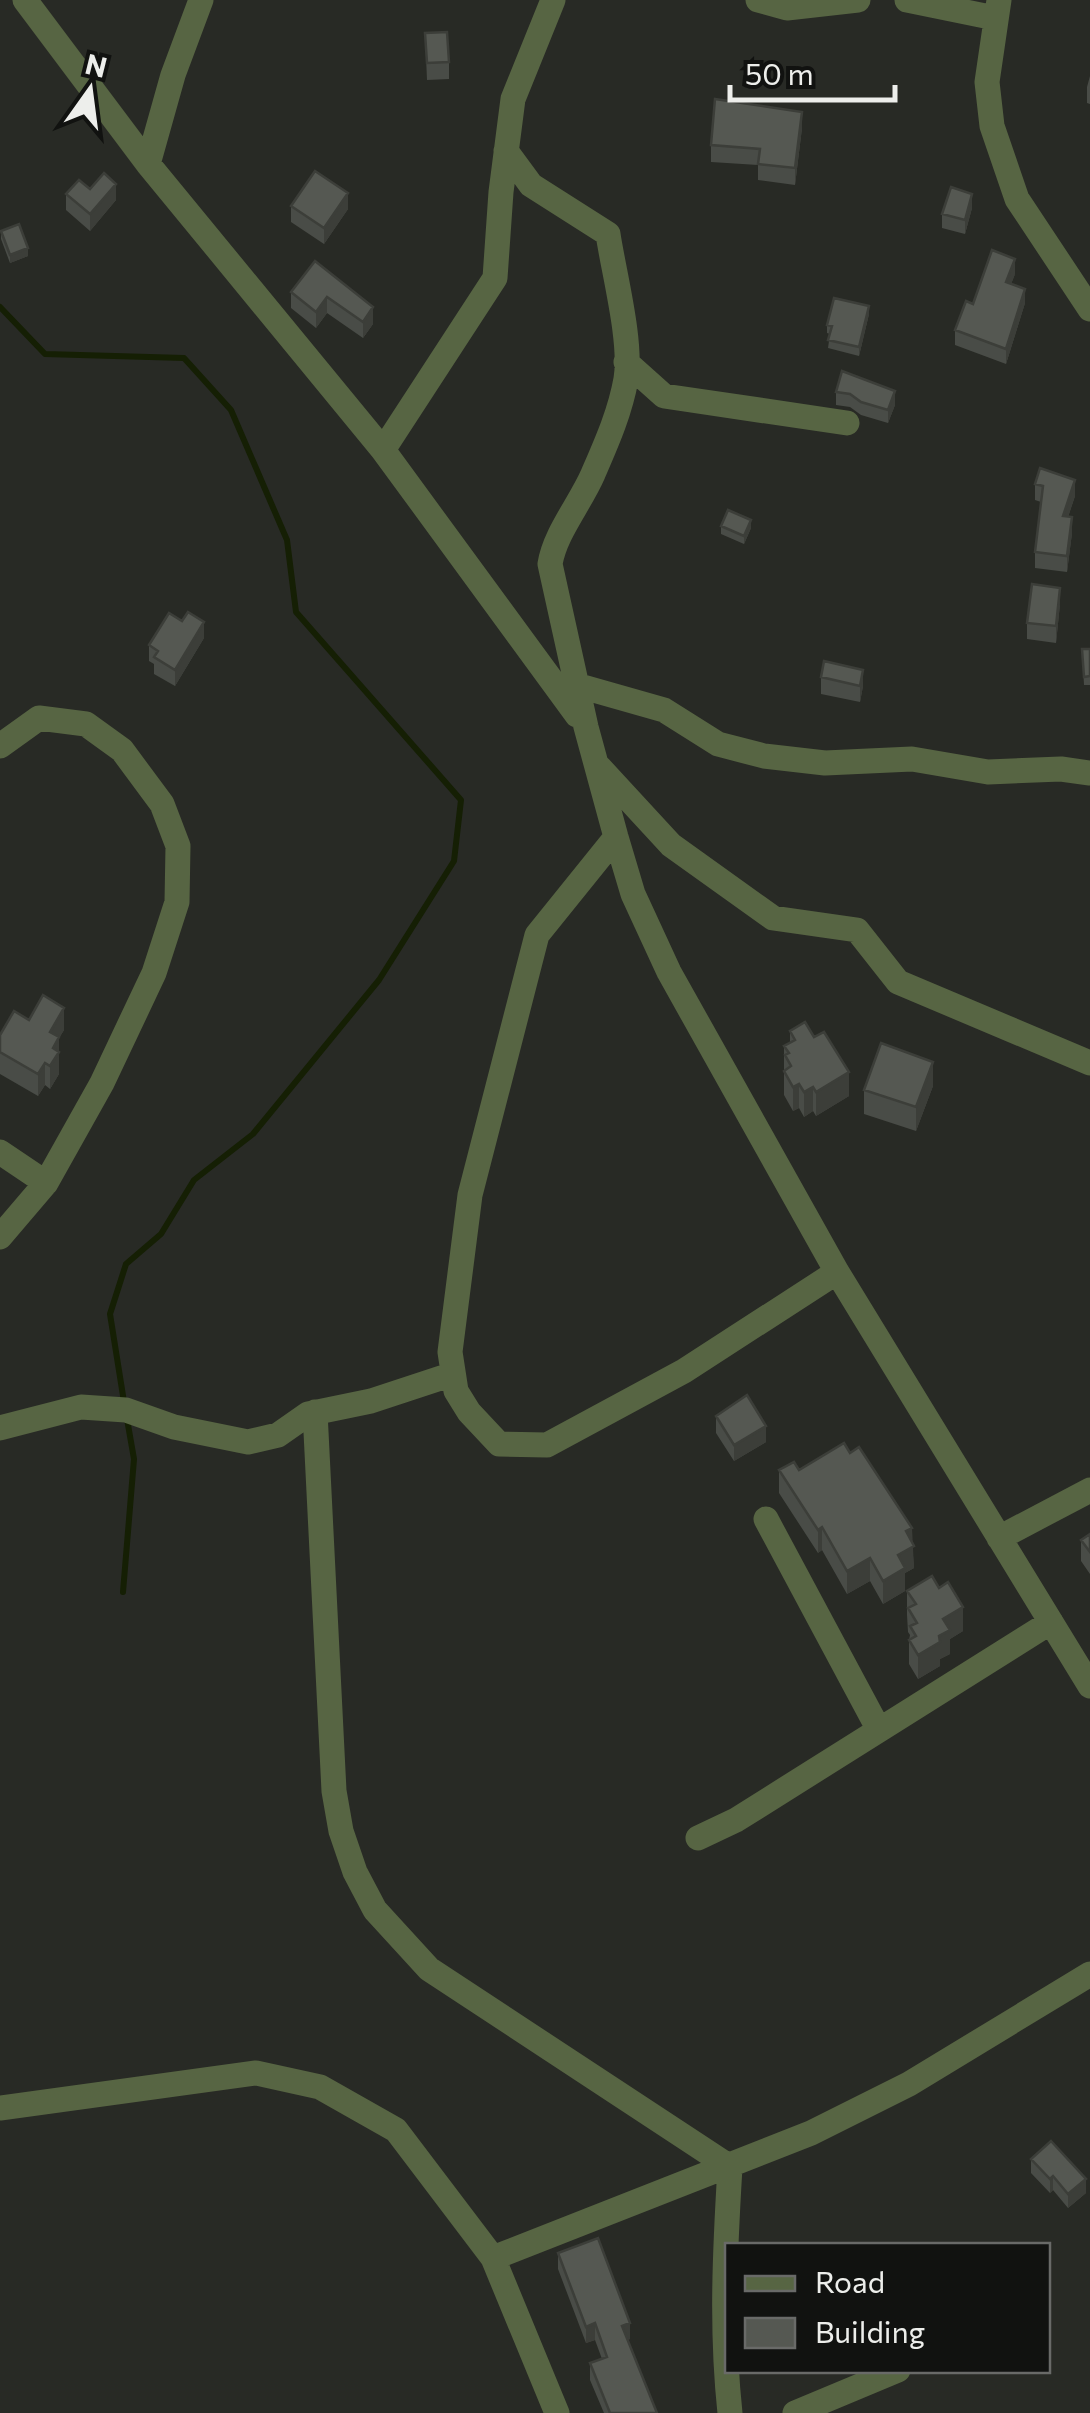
<svg xmlns="http://www.w3.org/2000/svg" width="1090" height="2413" viewBox="0 0 1090 2413" font-family="Commissioner,sans-serif">
	<style>
		.lines { fill: none; stroke-linecap: round; stroke-linejoin: round }
		.stream { stroke: #151f04; stroke-width: 6 }
		.minor { stroke: #576543; stroke-width: 25 }
		.wall { fill: #494c47 }
		.shaded-wall { fill: #3c3e39 }
		.building { fill: #555852; stroke: #3c3e39; stroke-width: 2.5 }
	</style>
	<rect width="100%" height="100%" fill="#282a25"/>
	<g class="lines">
		<!-- stream -->
		<path class="stream" d="M0 307 45 354 184 358 231 410 287 540 296 612 461 800 454 861 379 980 253 1134 194 1180 161 1234 126 1264 110 1314 124 1402
			M123 1592 134 1459 127 1419"/>
		<!-- minor -->
		<path class="minor" d="M25 0 148 164 383 450 577 715
			M758 0 787 8 858 0
			M907 0 995 18
			M999 0 987 82 992 126 1017 199 1090 309
			M506 151 531 185 608 234C614 274 632 341 626 379 620 413 606 444 593 474 580 504 555 533 550 564L586 727 616 837 633 894 669 972 837 1272 1090 1686
			M148 164 173 75 201 0
			M626 362 664 396 847 423
			M383 450 495 278 501 192 513 99 553 0
			M576 685 664 710 718 744 764 756 825 763 912 759 988 772 1061 769 1090 773
			M0 746 39 718 86 724 122 750 162 804 178 846 177 902 154 973 102 1083 46 1183 0 1237
			M600 768 671 845 773 918 857 930 898 982 1090 1063
			M616 837 537 935 470 1195 450 1352 456 1391 469 1412 499 1444 547 1445 684 1371 837 1272
			M0 1152 46 1183
			M315 1412 334 1791 341 1831 355 1872 375 1910 429 1969 730 2167C725 2250 721 2330 730 2413
			M0 1428 81 1407 126 1410 174 1427 248 1442 278 1435 308 1414 371 1401 453 1374
			M766 1519 879 1730
			M999 1538 1090 1490
			M698 1838 736 1820 1051 1622
			M0 2108 256 2073 320 2087 396 2130 493 2258 557 2413
			M493 2258 811 2133 909 2084 1090 1974
			M795 2413 898 2370"/>
	</g>
	<!-- wall -->
	<path class="wall" d="M425 33 449 62V79L427 80Z
		M1090 76V104L1087 103V87Z
		M802 128 795 185 758 180V165L711 162V145Z
		M66 194 116 200 90 231 66 210Z
		M291 206 348 209 324 244 291 222Z
		M972 208 965 234 942 228V214Z
		M1 231 28 256 10 263 1 239Z
		M315 261 373 324 363 338 327 313 316 328 291 308V292Z
		M1015 274 1011 284 1025 303 1006 364 955 345V330L973 304Z
		M869 314 859 356 828 348 830 334 827 333V325Z
		M842 371 895 405 888 423 861 415 850 407 836 405V392Z
		M1035 484 1075 496 1068 517 1072 533 1067 572 1035 568V552L1041 502 1035 500Z
		M721 526 751 528 744 544 721 534Z
		M1060 604 1056 643 1027 639V623Z
		M204 638 175 686 154 674V664L149 661V645Z
		M1082 649H1090V685H1084Z
		M821 677 863 686 860 702 821 694Z
		M29 1020 64 1030 59 1038V1074L50 1089 45 1085 38 1096 0 1074V1035Z
		M790 1031 849 1096 816 1116 813 1111 804 1117 799 1108 793 1111 784 1095V1046L790 1043Z
		M933 1086 916 1131 864 1114V1090Z
		M716 1416 766 1442 734 1461 716 1433Z
		M779 1470H799L912 1543 914 1568 905 1573V1591L883 1604 870 1581 847 1594 822 1550 818 1553 779 1493Z
		M1090 1534V1574L1081 1561V1540Z
		M907 1591 963 1631 950 1639V1654L940 1659V1666L918 1679 909 1664V1640L910 1635 908 1632 907 1615Z
		M1031 2159 1086 2193 1068 2208 1053 2190 1050 2193 1031 2173Z
		M558 2253 630 2339 627 2340 657 2413H604L590 2380V2363L602 2359 595 2340 586 2343 558 2269Z"/>
	<!-- shaded-wall -->
	<path class="shaded-wall" d="M802 112V128L795 185V168Z
		M116 184V200L90 231V214Z
		M348 193V209L324 244V228Z
		M972 194V208L965 234V220Z
		M28 248V256L10 263V255Z
		M1015 259V274L1006 297V282Z
		M1025 289V303L1006 364V349Z
		M327 297V313L316 328V312Z
		M869 306V314L859 356V347Z
		M373 307V324L363 338V322Z
		M895 391V405L888 423V410Z
		M1075 480V496L1063 532V516Z
		M1072 517V533L1067 572V556Z
		M751 520V528L744 544V536Z
		M1060 588V604L1056 643V626Z
		M204 622V638L175 686V670Z
		M863 670V686L860 702V686Z
		M64 1008V1030L59 1038V1074L50 1089V1032Z
		M933 1062V1086L916 1131V1107Z
		M45 1063V1085L38 1096V1074Z
		M849 1072V1096L816 1116V1092Z
		M799 1084V1108L793 1111V1087Z
		M813 1087V1111L804 1117V1092Z
		M766 1426V1442L734 1461V1445Z
		M822 1527V1550L818 1553V1530Z
		M912 1528 914 1568 905 1573V1591L883 1604V1581L898 1555 906 1531Z
		M870 1558V1581L847 1594V1571Z
		M963 1607V1631L950 1639V1654L940 1659V1666L918 1679V1655L939 1636 943 1619Z
		M1053 2176V2190L1050 2193V2179Z
		M1086 2179V2193L1068 2208V2194Z
		M595 2323V2340L586 2343V2327Z
		M630 2323V2339L622 2342V2326Z"/>
	<!-- building -->
	<path class="building" d="M447 32 449 62 427 63 425 33Z
		M715 99 802 112 795 168 758 164 760 149 711 145Z
		M315 171 348 193 324 228 291 206Z
		M104 173 116 184 90 214 66 194 79 180 90 189Z
		M951 187 972 194 965 220 942 214Z
		M19 224 28 248 10 255 1 231Z
		M992 250 1015 259 1006 282 1025 289 1006 349 955 330 966 301 973 304Z
		M315 261 373 307 363 322 327 297 316 312 291 292Z
		M834 298 869 306 859 347 828 340 832 326 827 325Z
		M842 371 895 391 888 410 861 402 850 394 836 392Z
		M1040 468 1075 480 1063 516 1072 517 1067 556 1035 552 1043 486 1035 484Z
		M728 510 751 520 744 536 721 526Z
		M1032 584 1060 588 1056 626 1027 623Z
		M188 612 204 622 175 670 154 657 158 651 149 645 169 613 182 621Z
		M1082 649H1090V676L1084 677Z
		M824 661 863 670 860 686 821 677Z
		M43 995 64 1008 50 1032 59 1037 53 1048 59 1052 50 1066 45 1063 38 1074 0 1052V1035L14 1011 29 1020Z
		M805 1022 814 1037 824 1032 849 1072 816 1092 813 1087 804 1092 799 1084 793 1087 784 1071 791 1066 785 1055 789 1053 784 1046 795 1040 790 1031Z
		M881 1043 933 1062 916 1107 864 1090Z
		M747 1395 766 1426 734 1445 716 1416Z
		M844 1443 850 1453 859 1447 912 1528 906 1531 914 1546 898 1555 905 1568 883 1581 870 1558 847 1571 822 1527 818 1530 779 1470 794 1462 799 1470Z
		M1090 1534V1552L1081 1540Z
		M932 1576 939 1588 948 1582 963 1607 943 1619 950 1630 939 1636 940 1642 918 1655 909 1640 916 1636 910 1626 917 1623 908 1608 916 1604 907 1591Z
		M1051 2141 1086 2179 1068 2194 1053 2176 1050 2179 1031 2159Z
		M598 2238 630 2323 622 2326 657 2413H610L590 2363 607 2357 595 2323 586 2327 558 2253Z"/>
	<!-- legend -->
	<rect x="725" y="2243" width="325" height="130" fill="#111210" stroke="#696a68" stroke-width="2.5"/>
	<rect x="745" y="2276" width="50" height="15" fill="#576543" stroke="#696a68" stroke-width="2.5"/>
	<text x="815" y="2293" font-size="30" fill="#edeeeb">Road</text>
	<rect x="745" y="2318" width="50" height="30" fill="#555852" stroke="#696a68" stroke-width="2.5"/>
	<text x="815" y="2343" font-size="30" fill="#edeeeb">Building</text>
	<!-- north arrow -->
	<g transform="translate(90 90) rotate(14)" stroke="#111210" stroke-width="8" paint-order="stroke">
	<path d="M0-8L18 38L0 25L-18 38Z" fill="#edeeeb"/>
	<text y="-15" font-size="28" font-weight="bold" text-anchor="middle" fill="#edeeeb">N</text>
	</g>
	<!-- scale -->
	<path d="M730 85v15h165v-15" fill="none" stroke="#edeeeb" stroke-width="5"/>
	<text x="745" y="85" font-size="30" fill="#edeeeb" stroke="#111210" stroke-width="8" paint-order="stroke">50 m</text>
</svg>
